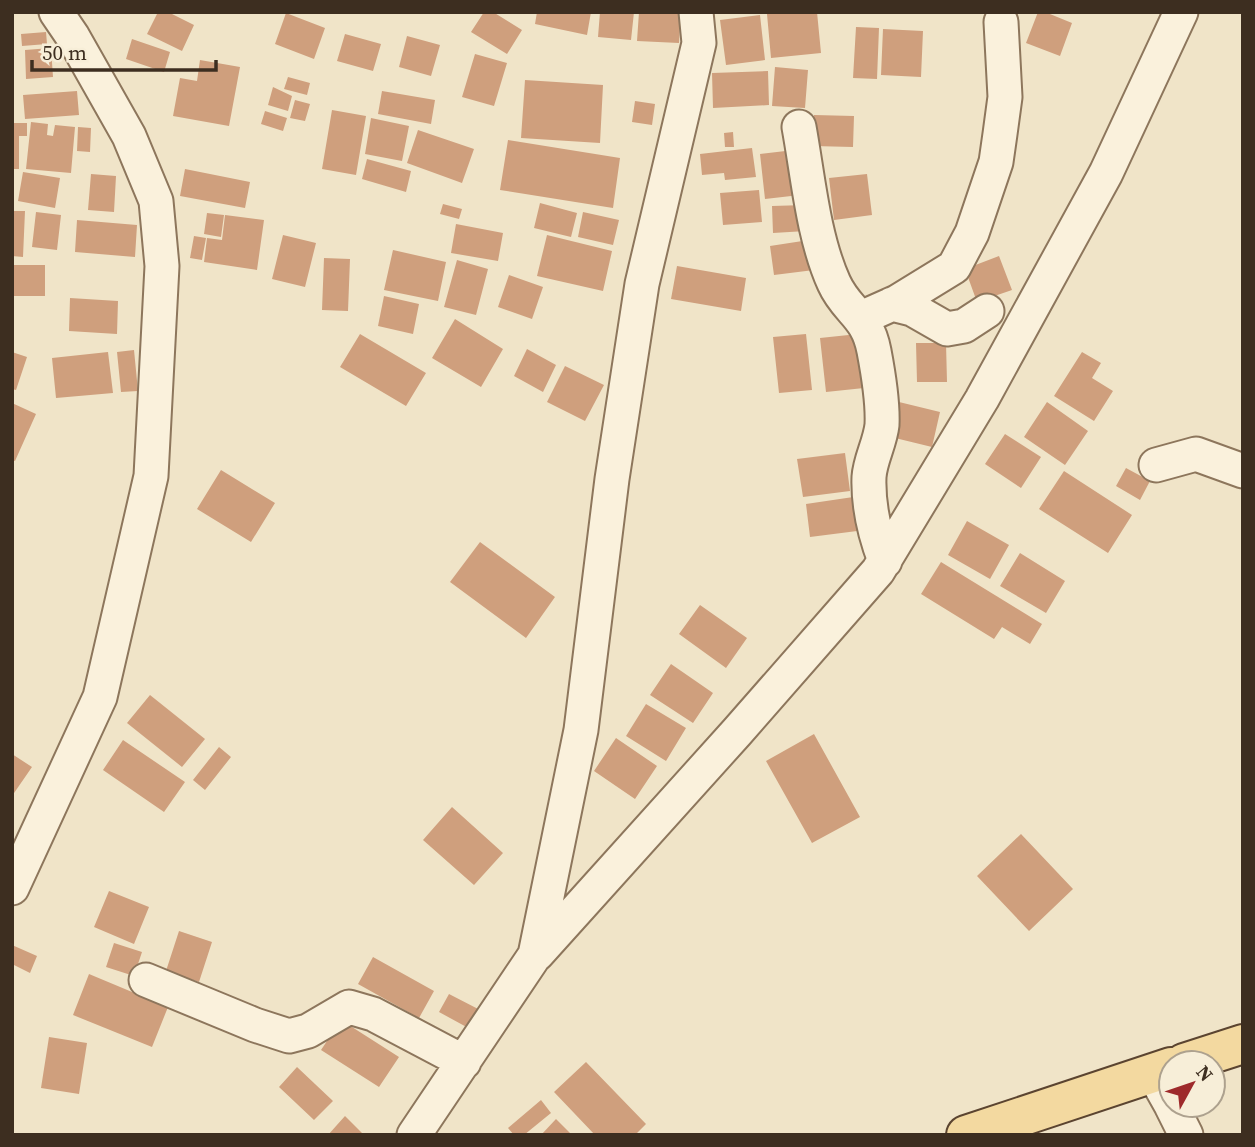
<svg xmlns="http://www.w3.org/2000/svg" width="1255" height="1147" viewBox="0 0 1255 1147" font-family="'Source Serif 4',serif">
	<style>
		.building { fill: #cf9f7d }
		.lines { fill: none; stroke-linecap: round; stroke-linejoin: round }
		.minor-casing { stroke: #8d765c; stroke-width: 37 }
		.major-casing { stroke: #5b4430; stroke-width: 42 }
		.minor { stroke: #faf1dc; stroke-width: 33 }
		.major { stroke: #f3d9a0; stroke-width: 38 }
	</style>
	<rect width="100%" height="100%" fill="#f0e4c8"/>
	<!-- building -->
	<path class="building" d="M158 12H168L194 25 182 51 147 34Z
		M484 12H493L522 30 507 54 471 32Z
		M537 12H591L587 35 535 24Z
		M600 12H634L631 40 598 37Z
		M639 12H681L679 43 637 41Z
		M786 12H817L821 53 771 58 767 14Z
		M1038 12H1045L1072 23 1060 56 1026 43Z
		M286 13 325 28 314 59 275 44Z
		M760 15 765 60 726 65 720 20Z
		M856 27 879 28 877 79 853 78Z
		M883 29 923 31 921 77 881 75Z
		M46 32 47 44 22 46 21 34Z
		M345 34 381 44 373 71 337 61Z
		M407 36 440 45 431 76 399 67Z
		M132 39 170 52 164 72 126 59Z
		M51 48 53 77 26 79 25 50Z
		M475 54 507 63 494 106 462 97Z
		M200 60 240 67 229 126 173 116 180 78 197 81Z
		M775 67 808 70 805 108 772 106Z
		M768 71 769 105 713 108 712 73Z
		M288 77 310 83 307 95 284 89Z
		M525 80 603 85 600 143 521 138Z
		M273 87 292 96 288 111 268 105Z
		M77 91 79 115 25 119 23 95Z
		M382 91 435 100 431 124 378 114Z
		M295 100 310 104 305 121 290 118Z
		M635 101 655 104 652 125 632 122Z
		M332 110 366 116 356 175 322 169Z
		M265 111 287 118 283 131 261 124Z
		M814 115 854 116 853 147 813 146Z
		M371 118 409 126 402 161 365 154Z
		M31 122 48 124 47 135 53 136 55 125 75 127 71 173 26 169Z
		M12 123H27V136H19V169H12Z
		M78 127 91 128 90 152 77 151Z
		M418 130 474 149 462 183 407 163Z
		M733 132 734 147H725L724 133Z
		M508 140 620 158 613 208 500 190Z
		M752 148 756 177 725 180 724 173 702 175 700 154Z
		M794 150 800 195 765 199 760 154Z
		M367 159 411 171 406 192 362 179Z
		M185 169 250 182 245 208 180 196Z
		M23 172 60 178 55 208 18 201Z
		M91 174 116 176 114 212 88 210Z
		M867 174 872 215 834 220 829 178Z
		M759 190 762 222 723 225 720 193Z
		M540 203 577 213 571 237 534 228Z
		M443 204 462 209 459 219 440 214Z
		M805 205 806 231 773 233 772 206Z
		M12 211H25L23 257 12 256Z
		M36 212 61 215 57 250 32 247Z
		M583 212 619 220 613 245 578 237Z
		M207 213 224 215 221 237 204 234Z
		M225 215 264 220 257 270 204 262 207 238 222 240Z
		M77 220 137 225 135 257 75 252Z
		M456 224 503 233 498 261 451 253Z
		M283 235 316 243 305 287 272 279Z
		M547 235 612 251 603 291 537 276Z
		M194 236 206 238 202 260 190 258Z
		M809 240 814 270 774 275 770 246Z
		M393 250 446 262 438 301 384 290Z
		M999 256 1012 290 977 302 965 269Z
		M324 258 350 259 348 311 322 310Z
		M457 260 488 269 476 315 444 307Z
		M12 265H45V296H12Z
		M677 266 746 278 741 311 671 299Z
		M509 275 543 287 532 319 498 307Z
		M384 296 419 304 413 334 378 326Z
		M70 298 118 301 117 334 69 331Z
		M455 319 503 349 481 387 432 358Z
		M360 334 426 373 406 406 340 367Z
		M806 334 812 390 779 393 773 337Z
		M858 334 864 388 826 392 820 338Z
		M916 343H946L947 382H917Z
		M527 349 556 365 543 392 514 376Z
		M134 350 138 391 121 392 117 352Z
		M12 352 27 357 16 390 12 389Z
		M108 352 113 393 56 398 52 358Z
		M1082 352 1101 363 1092 378 1113 391 1094 421 1054 396Z
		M565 366 604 385 585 421 547 402Z
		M899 402 940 412 932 447 891 437Z
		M1047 402 1088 431 1065 465 1024 437Z
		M12 403 36 414 15 461 12 460Z
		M1005 434 1041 457 1021 488 985 464Z
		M845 453 850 491 803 497 797 459Z
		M1126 468 1150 481 1140 500 1116 486Z
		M221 470 275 503 251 542 197 509Z
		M1064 471 1132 515 1108 553 1039 509Z
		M860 496 865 530 810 537 806 504Z
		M967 521 1009 545 990 579 948 555Z
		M480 542 555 597 526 638 450 582Z
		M1020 553 1065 581 1046 613 1000 586Z
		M941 562 1042 624 1030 644 1002 627 994 639 921 594Z
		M700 605 747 638 726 668 679 634Z
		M671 664 713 693 693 723 650 695Z
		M150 695 205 739 182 767 127 723Z
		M646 704 686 728 666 761 626 736Z
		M814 734 860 817 812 843 766 761Z
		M616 738 657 766 635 799 594 771Z
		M123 740 185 782 164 812 103 770Z
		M219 747 231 757 205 790 193 780Z
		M12 754 32 767 12 796Z
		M452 807 503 853 474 885 423 840Z
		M1021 834 1073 889 1029 931 977 876Z
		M109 891 149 907 134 944 94 927Z
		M179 931 212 942 199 982 166 971Z
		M114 943 142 952 134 976 106 967Z
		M12 945 37 956 30 973 12 964Z
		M373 957 434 991 419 1018 358 984Z
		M89 974 168 1007 152 1047 73 1015Z
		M449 994 482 1011 472 1030 439 1012Z
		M341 1020 399 1057 379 1087 321 1050Z
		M49 1037 87 1043 79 1094 41 1088Z
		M586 1062 646 1124 635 1135H595L554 1092Z
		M297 1067 333 1101 314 1120 279 1087Z
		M541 1100 551 1113 524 1135H514L508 1128Z
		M345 1116 364 1135H328Z
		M556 1119 572 1135H541Z"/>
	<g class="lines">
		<defs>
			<path id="minor" d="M799 127C808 176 813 237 834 283 847 312 867 314 874 351 878 372 883 404 882 425 880 443 870 460 869 477 868 505 875 535 885 561
				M892 304 912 309 947 329 964 326 987 311
				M861 318 897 302 954 267 972 233 996 162 1000 134 1005 97 1001 22
				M1156 465 1196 454 1243 471
				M12 888 100 697 151 476 162 266 156 201 129 136 73 37 56 12
				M537 954 737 732 878 571 982 399 1106 173 1181 12
				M146 980 255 1025 289 1036 308 1031 349 1007 373 1014 464 1062
				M1153 1073 1171 1105
				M1171 1105 1186 1135
				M414 1135 535 955 581 730 612 479 642 284 699 43 696 12"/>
			<path id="major" d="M1184 1063 1243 1044
				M966 1135 1171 1067"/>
		</defs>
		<!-- minor casing -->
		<use href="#minor" class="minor-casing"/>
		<!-- major casing -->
		<use href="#major" class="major-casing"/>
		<!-- minor -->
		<use href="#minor" class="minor"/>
		<!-- major -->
		<use href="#major" class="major"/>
	</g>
	<!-- border -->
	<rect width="1255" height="1147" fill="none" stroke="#3d2e20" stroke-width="28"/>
	<!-- north arrow -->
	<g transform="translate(1192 1084) rotate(50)"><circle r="33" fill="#f7eed8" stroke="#ada18e" stroke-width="2"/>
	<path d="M0-5L12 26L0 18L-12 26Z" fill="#9e2a2b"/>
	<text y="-10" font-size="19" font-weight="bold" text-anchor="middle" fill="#3d2e20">N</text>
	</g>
	<!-- scale -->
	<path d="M32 60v10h184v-10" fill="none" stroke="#3d2e20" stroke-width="3.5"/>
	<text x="42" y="60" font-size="21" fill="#3d2e20" stroke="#f7eed8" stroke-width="5" paint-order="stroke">50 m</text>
</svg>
